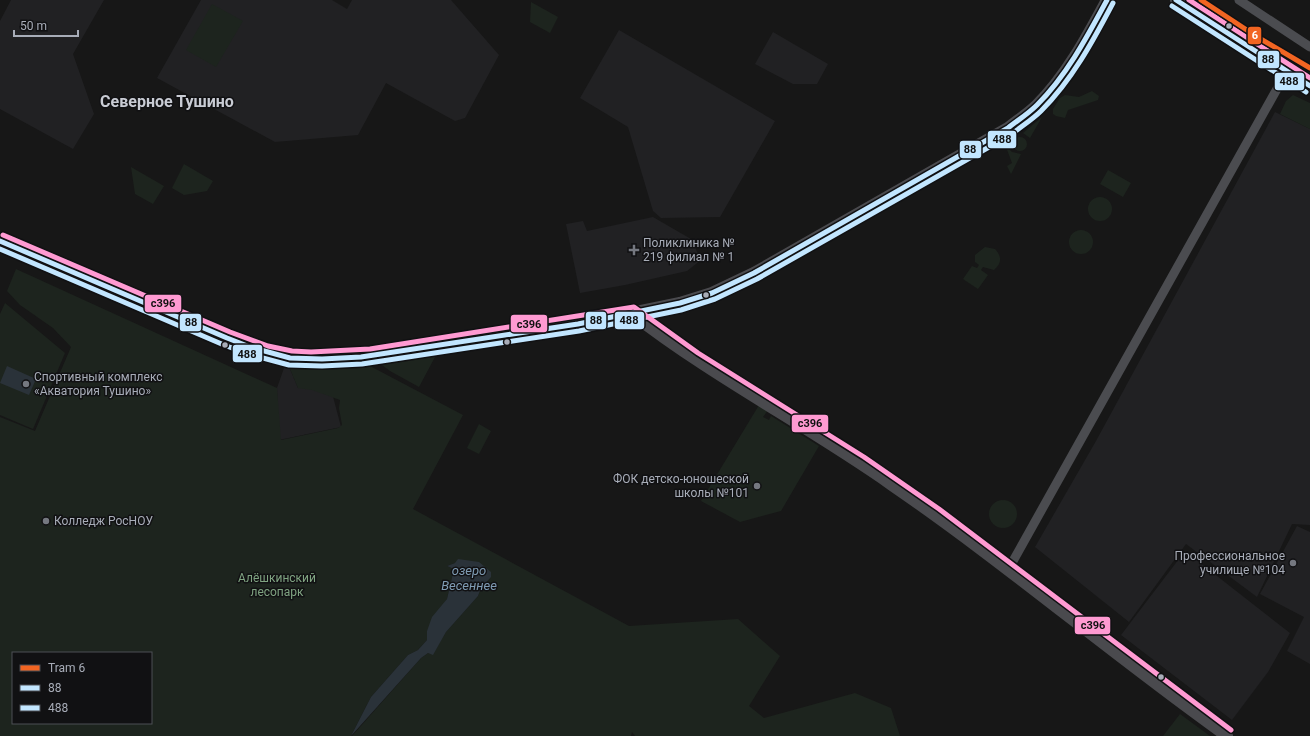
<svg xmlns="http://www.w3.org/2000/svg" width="1310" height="736" viewBox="0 0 1310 736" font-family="Roboto,sans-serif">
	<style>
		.built { fill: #212123 }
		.green { fill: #1d241e; fill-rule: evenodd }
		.water { fill: #2a3239 }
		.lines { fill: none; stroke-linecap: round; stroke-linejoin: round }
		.street { stroke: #4b4c50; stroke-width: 9 }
		.secondary { stroke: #4a4a4e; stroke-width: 12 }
		.bus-1-casing { stroke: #111113; stroke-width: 8 }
		.bus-2-casing { stroke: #111113; stroke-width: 8 }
		.bus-3-casing { stroke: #111113; stroke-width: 8 }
		.bus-4-casing { stroke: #111113; stroke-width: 8 }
		.bus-1 { stroke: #c2e6ff; stroke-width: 5 }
		.bus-2 { stroke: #c2e6ff; stroke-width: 5 }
		.bus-3 { stroke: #ff9ad2; stroke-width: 5 }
		.bus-4 { stroke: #ff9ad2; stroke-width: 5 }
		.tram-1-casing { stroke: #111113; stroke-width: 8 }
		.tram-1 { stroke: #f26522; stroke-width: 5 }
		.bus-dot { fill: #a8adb8; stroke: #111113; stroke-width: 1.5 }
		.poi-dot { fill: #757880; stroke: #111113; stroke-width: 1.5 }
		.labels { text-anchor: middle; stroke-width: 3; stroke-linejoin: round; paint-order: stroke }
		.poi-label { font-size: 12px; fill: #a8adb8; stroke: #111113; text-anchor: start }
		.park-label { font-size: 12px; fill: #7fa381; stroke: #111113 }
		.water-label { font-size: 13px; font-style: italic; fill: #7f9bb3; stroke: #111113 }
		.district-label { font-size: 16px; font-weight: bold; fill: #c9ccd4; stroke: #111113 }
		.line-badge { stroke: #111113; stroke-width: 1.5 }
		.badge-label { font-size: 11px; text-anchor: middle; font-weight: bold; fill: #fff }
		.pale-badge-label { font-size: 11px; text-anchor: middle; font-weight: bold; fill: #111 }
	</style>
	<rect width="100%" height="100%" fill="#171717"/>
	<!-- built -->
	<path class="built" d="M11 0H104L73 54 94 114 73 149 0 109V21Z
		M201 0H332L347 9 352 0H451L499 55 465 118 455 121 386 83 358 135 275 142 157 78Z
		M619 30 775 121 720 217 661 218 653 211 628 127 580 98Z
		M773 32 828 64 817 84H793L755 64Z
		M1275 112 1310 129V525L1292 524 1257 597 1186 544 1129 622 1035 547 1096 441Z
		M653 217 691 239 701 260 687 271 625 285 580 293 566 224 583 221 587 231Z
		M284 368 290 369 298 388 330 385 341 427 279 440 277 388Z
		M1297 526 1310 532V664L1287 651 1304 617 1260 594Z
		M1185 551 1290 633 1268 672 1232 720 1121 635Z"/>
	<!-- green -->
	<path class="green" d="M531 2 558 17 550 33 530 22Z
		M212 4 243 21 216 67 186 50Z
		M1263 43 1310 69V77L1264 47 1262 45Z
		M1092 91 1099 96 1098 100 1068 110 1065 118 1056 116 1053 114V109L1060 98 1065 95 1079 97Z
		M1293 95 1310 103V129L1280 114 1286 101Z
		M1042 117 1030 138 1023 133Z
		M1013 144a7 7 0 1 1 14 0a7 7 0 1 1-14 0Z
		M1009 143V149L1012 152 1021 154 1011 174 1007 166 1012 163 1006 147 1001 149 1000 147Z
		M184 164 213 181 207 191 184 195 172 188Z
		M131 167 164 186 153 204 135 194Z
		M1108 170 1131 183 1123 197 1100 184Z
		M1088 209a12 12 0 1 1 24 0a12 12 0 1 1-24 0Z
		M1069 242a12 12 0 1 1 24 0a12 12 0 1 1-24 0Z
		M985 247 995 249C1002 257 1002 263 994 270L983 267 981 270 988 275 978 289 963 279 972 266 977 268 979 265 975 262V255Z
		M16 269 277 388 281 440 338 428 342 425 339 408 340 400 312 390 298 388 290 369 292 367 300 369H334L370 366 463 415 413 509 629 626 738 619 780 656 749 706 764 718 855 693 891 708 900 736H635L632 732 631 736H352L421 658 428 653 433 654 446 632 478 596 481 588 485 583 455 563 447 566 454 569 447 599 427 631V640L418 650 408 655 371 697 351 736H0V417L35 431 71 347 53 328 20 305 7 291ZM13 653H151V723H13Z
		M5 303 65 353 33 429 0 415V314Z
		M435 355V357L419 387 390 371 382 365V363Z
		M759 405 768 410 763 417 769 420 771 416 819 446 781 511 740 522 701 501Z
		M479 424 491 431 479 454 467 448Z
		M989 514a14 14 0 1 1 28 0a14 14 0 1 1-28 0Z
		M1180 714 1210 736H1163Z"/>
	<!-- water -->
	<path class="water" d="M7 366 36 379 29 395 0 383Z
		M458 559 479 562 491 572V577L481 588 478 596 446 632 433 655 428 653 421 658 351 736 371 697 408 655 418 650 427 640V631L432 617 447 599 454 569 447 566 455 563Z"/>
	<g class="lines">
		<!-- street -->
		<path class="street" d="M1239 0 1310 47
			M1008 570 1287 71"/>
		<!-- secondary -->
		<path class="secondary" d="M1176 0 1310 86
			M0 241 227 338 250 347 290 358 322 359 361 357 578 324 680 303 712 293 754 273 1008 128C1018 120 1029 113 1037 105 1067 75 1087 37 1107 0
			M631 313C713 377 807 425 892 485 1007 564 1113 655 1227 736"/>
		<defs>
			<path id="bus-1" d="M1176 0 1310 86
				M0 241 227 338 250 347 290 358 322 359 361 357 578 324 680 303 712 293 754 273 1008 128C1018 120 1028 114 1037 105 1067 75 1087 37 1107 0"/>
			<path id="bus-2" d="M1172 6 1306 92
				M0 249 224 345 248 354 289 365 322 366 362 364 579 331 681 310 715 299 757 279 1012 134C1022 126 1033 119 1041 111 1072 80 1093 41 1113 3"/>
			<path id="bus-3" d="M3 235 230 332 268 346 292 351 311 352 370 349 634 307 698 353 864 457 939 509 1231 730"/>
			<path id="bus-4" d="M1189 0 1310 78"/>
		</defs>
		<!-- bus-1 casing -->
		<use href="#bus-1" class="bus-1-casing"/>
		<!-- bus-2 casing -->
		<use href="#bus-2" class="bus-2-casing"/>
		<!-- bus-3 casing -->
		<use href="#bus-3" class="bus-3-casing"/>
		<!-- bus-4 casing -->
		<use href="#bus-4" class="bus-4-casing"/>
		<!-- bus-1 -->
		<use href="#bus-1" class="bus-1"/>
		<!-- bus-2 -->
		<use href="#bus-2" class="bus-2"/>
		<!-- bus-3 -->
		<use href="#bus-3" class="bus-3"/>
		<!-- bus-4 -->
		<use href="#bus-4" class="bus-4"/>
		<defs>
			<path id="tram-1" d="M1201 0 1259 38 1310 68"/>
		</defs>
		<!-- tram-1 casing -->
		<use href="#tram-1" class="tram-1-casing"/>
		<!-- tram-1 -->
		<use href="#tram-1" class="tram-1"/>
	</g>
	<!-- markers -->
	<g class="bus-dot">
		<circle cx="1229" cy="26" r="3.5"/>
		<circle cx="706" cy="295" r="3.5"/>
		<circle cx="507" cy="342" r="3.5"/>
		<circle cx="225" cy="345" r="3.5"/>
		<circle cx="1161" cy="677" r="3.5"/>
	</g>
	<g class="poi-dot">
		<path d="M632 244h4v4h4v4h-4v4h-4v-4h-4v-4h4z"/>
		<circle cx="26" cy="384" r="4"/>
		<circle cx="757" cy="486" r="4"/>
		<circle cx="46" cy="521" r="4"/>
		<circle cx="1293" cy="563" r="4"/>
	</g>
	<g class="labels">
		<!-- poi labels -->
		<g class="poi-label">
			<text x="643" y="247">Поликлиника №<tspan x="643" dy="14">219 филиал № 1</tspan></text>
			<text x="34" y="381">Спортивный комплекс<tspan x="34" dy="14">«Акватория Тушино»</tspan></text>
			<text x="749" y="483" text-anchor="end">ФОК детско-юношеской<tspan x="749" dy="14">школы №101</tspan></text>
			<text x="54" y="525">Колледж РосНОУ</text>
			<text x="1285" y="560" text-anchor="end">Профессиональное<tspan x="1285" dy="14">училище №104</tspan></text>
		</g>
		<!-- park labels -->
		<g class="park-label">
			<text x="277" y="582">Алёшкинский<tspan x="277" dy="14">лесопарк</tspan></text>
		</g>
		<!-- water labels -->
		<g class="water-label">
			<text x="469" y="575">озеро<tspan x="469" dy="15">Весеннее</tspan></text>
		</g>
		<!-- district labels -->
		<g class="district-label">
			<text x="167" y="107">Северное Тушино</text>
		</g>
	</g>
	<g class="line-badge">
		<rect x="1247" y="26" width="15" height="19" rx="4" fill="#f26522"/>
		<rect x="1257" y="50" width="23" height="19" rx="4" fill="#c2e6ff"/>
		<rect x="1274" y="72" width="31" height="19" rx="4" fill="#c2e6ff"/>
		<rect x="987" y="130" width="30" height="19" rx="4" fill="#c2e6ff"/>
		<rect x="959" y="140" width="23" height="19" rx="4" fill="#c2e6ff"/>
		<rect x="144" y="294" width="38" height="19" rx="4" fill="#ff9ad2"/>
		<rect x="585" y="311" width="22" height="19" rx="4" fill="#c2e6ff"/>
		<rect x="614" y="311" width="31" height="19" rx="4" fill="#c2e6ff"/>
		<rect x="179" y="313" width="23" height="19" rx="4" fill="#c2e6ff"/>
		<rect x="510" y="314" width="38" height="19" rx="4" fill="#ff9ad2"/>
		<rect x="232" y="344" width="31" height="19" rx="4" fill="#c2e6ff"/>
		<rect x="791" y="414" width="38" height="19" rx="4" fill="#ff9ad2"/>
		<rect x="1074" y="616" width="37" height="19" rx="4" fill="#ff9ad2"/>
	</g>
	<g class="badge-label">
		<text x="1255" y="39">6</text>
	</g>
	<g class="pale-badge-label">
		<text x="1268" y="63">88</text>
		<text x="1289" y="85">488</text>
		<text x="1002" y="143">488</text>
		<text x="970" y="153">88</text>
		<text x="163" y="307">с396</text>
		<text x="596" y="324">88</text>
		<text x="629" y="324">488</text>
		<text x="191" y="326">88</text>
		<text x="529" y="328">с396</text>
		<text x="247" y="358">488</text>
		<text x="810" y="427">с396</text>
		<text x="1093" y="629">с396</text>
	</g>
	<!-- legend -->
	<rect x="12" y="652" width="140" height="72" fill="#111113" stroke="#4d4f55"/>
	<rect x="20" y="665" width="20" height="6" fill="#f26522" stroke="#4d4f55"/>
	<text x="48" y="672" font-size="12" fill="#a8adb8">Tram 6</text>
	<rect x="20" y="685" width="20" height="6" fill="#c2e6ff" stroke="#4d4f55"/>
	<text x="48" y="692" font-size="12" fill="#a8adb8">88</text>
	<rect x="20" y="705" width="20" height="6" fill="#c2e6ff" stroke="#4d4f55"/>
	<text x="48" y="712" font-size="12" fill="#a8adb8">488</text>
	<!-- scale -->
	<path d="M14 30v6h64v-6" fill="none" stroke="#a8adb8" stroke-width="2"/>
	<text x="20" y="30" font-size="12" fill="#a8adb8" stroke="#111113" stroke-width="3" paint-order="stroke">50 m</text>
</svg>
